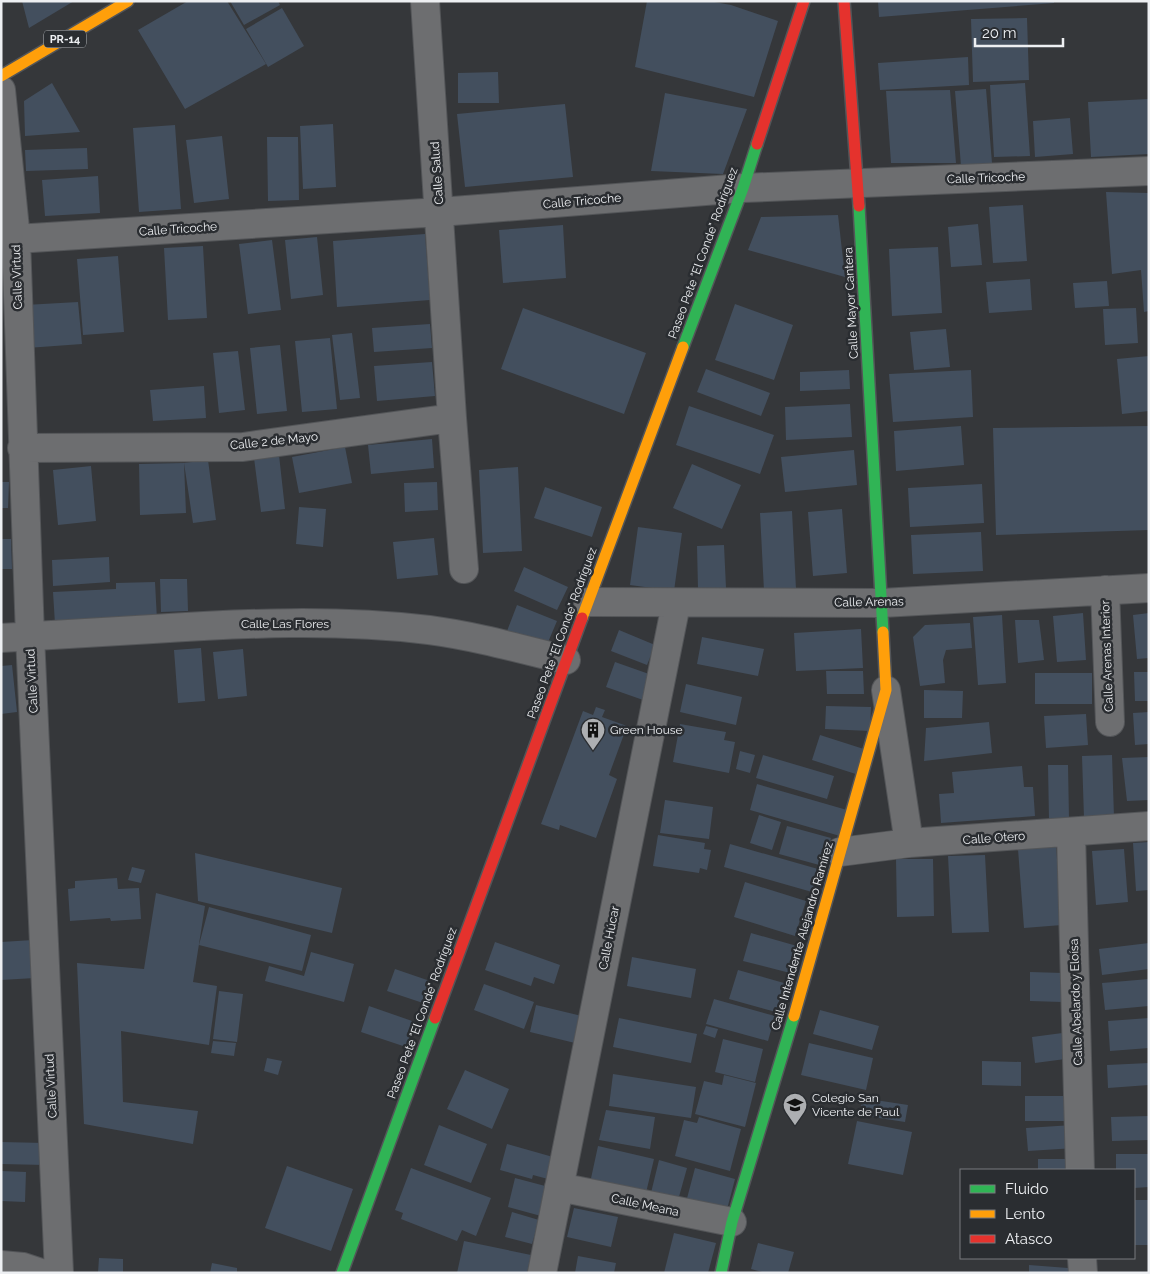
<svg xmlns="http://www.w3.org/2000/svg" width="1150" height="1274" viewBox="0 0 1150 1274" font-family="Raleway,sans-serif">
	<style>
		.building { fill: #434f5e }
		.lines { fill: none; stroke-linecap: round; stroke-linejoin: round }
		.street-casing { stroke: #535558; stroke-width: 30 }
		.fast-casing { stroke: #535558; stroke-width: 14 }
		.slow-casing { stroke: #535558; stroke-width: 14 }
		.jam-casing { stroke: #535558; stroke-width: 14 }
		.street { stroke: #6d6e70; stroke-width: 28 }
		.fast { stroke: #30b455; stroke-width: 11 }
		.slow { stroke: #ff9f0a; stroke-width: 11 }
		.jam { stroke: #e5322d; stroke-width: 11 }
		.labels { text-anchor: middle; stroke-width: 5; stroke-linejoin: round; paint-order: stroke }
		.shield { fill: #2a2d31; stroke: #b2b5b8; stroke-width: 1 }
		.shield-label { font-size: 11px; font-weight: bold; fill: #edeff2 }
		.street-label { font-size: 12px; fill: #edeff2; stroke: #2a2d31 }
		.poi-label { font-size: 12px; fill: #edeff2; stroke: #2a2d31; text-anchor: start }
	</style>
	<rect width="100%" height="100%" fill="#35373a"/>
	<!-- building -->
	<path class="building" d="M22 1H74L29 28Z
		M188 1H227L266 64 185 109 138 30Z
		M230 1H278L280 5 244 25Z
		M647 1H709L731 5 778 21 754 97 635 67Z
		M878 1H1054V3L879 17Z
		M282 8 304 46 268 67 246 29Z
		M1027 18 1029 80 973 82 971 19Z
		M968 57 969 85 880 90 878 63Z
		M498 72 499 103H458V73Z
		M52 83 80 132 25 136 24 101Z
		M1025 83 1030 156 994 157 990 85Z
		M986 89 992 163 961 166 955 91Z
		M950 90 956 163H891L886 91Z
		M665 93 747 109 723 174 651 171Z
		M1149 99V154L1091 157 1088 102Z
		M565 104 573 177 465 187 457 114Z
		M1070 118 1073 154 1035 157 1033 121Z
		M333 124 336 187 303 189 300 126Z
		M175 125 181 209 139 212 133 128Z
		M222 136 229 199 194 203 186 140Z
		M267 137H298L299 200 268 201Z
		M87 148 88 169 26 171 25 150Z
		M98 176 100 213 45 216 42 180Z
		M1106 192 1149 193V311L1144 312 1141 270 1112 274Z
		M1023 205 1027 261 993 263 989 207Z
		M838 215 845 277 748 250 761 217Z
		M978 224 982 265 951 267 948 227Z
		M563 225 566 278 503 283 499 230Z
		M425 234 430 300 337 307 333 241Z
		M317 237 323 295 291 299 285 240Z
		M272 240 281 310 248 314 239 244Z
		M203 246 207 318 168 320 164 248Z
		M938 247 942 313 892 316 889 249Z
		M118 256 124 332 83 335 77 259Z
		M1030 279 1032 310 989 313 986 282Z
		M1107 281 1109 306 1075 308 1073 283Z
		M78 302 82 344 27 348 25 305Z
		M735 304 793 325 774 380 715 360Z
		M523 308 646 353 624 414 501 369Z
		M1136 308 1138 343 1105 345 1103 309Z
		M430 324 432 348 374 352 372 328Z
		M946 329 950 367 914 370 910 332Z
		M352 333 360 398 340 400 332 335Z
		M330 338 337 409 302 412 295 341Z
		M280 345 287 411 257 414 250 348Z
		M238 351 245 410 219 413 213 353Z
		M1149 356V411L1122 414 1117 359Z
		M432 362 435 396 377 401 374 366Z
		M706 369 770 393 761 416 697 392Z
		M849 370 850 389 800 391V372Z
		M971 370 973 417 893 422 889 374Z
		M204 386 206 418 153 421 150 390Z
		M850 404 852 437 786 440 785 407Z
		M689 406 774 435 760 474 676 445Z
		M961 426 964 465 896 471 894 431Z
		M1149 426V530L996 535 993 428Z
		M432 439 434 468 371 474 368 445Z
		M345 447 352 483 299 493 292 457Z
		M854 450 857 485 785 492 781 457Z
		M279 455 285 509 261 512 254 458Z
		M208 460 216 520 193 523 184 463Z
		M184 463 186 513 140 515 139 464Z
		M692 464 741 485 722 529 673 508Z
		M91 466 96 521 58 525 53 470Z
		M518 467 522 551 483 553 479 470Z
		M1 482H9L8 508H1Z
		M437 482 438 510 405 512 404 483Z
		M982 484 984 523 910 527 908 488Z
		M545 487 602 507 592 537 534 518Z
		M299 507 326 509 323 547 296 544Z
		M842 509 847 573 813 576 808 512Z
		M792 511 796 589 764 591 760 513Z
		M638 527 682 533 674 591 630 585Z
		M981 532 983 571 913 574 911 535Z
		M434 538 438 575 397 579 393 542Z
		M1 539H11L12 569H1Z
		M724 545 726 588 698 589 697 546Z
		M109 557 110 582 53 586 52 560Z
		M524 567 568 587 557 610 514 591Z
		M160 579H187L188 611 161 612Z
		M155 582 157 620 55 624 53 592 116 589V583Z
		M517 605 557 621 546 647 507 631Z
		M1083 613 1086 660 1057 662 1053 616Z
		M1149 613V658L1137 659 1133 615Z
		M1002 615 1006 683 978 685 973 617Z
		M1015 620H1039L1044 660 1018 663Z
		M970 623 972 648 946 650 943 660 945 683 920 686 913 637 925 625Z
		M861 629 863 668 796 671 794 633Z
		M619 630 655 645 647 665 611 651Z
		M702 637 764 649 758 676 697 664Z
		M201 648 205 701 178 703 174 650Z
		M243 649 247 696 218 699 213 652Z
		M615 662 649 674 646 701 606 687Z
		M12 665 17 712 1 714V666Z
		M826 671H863L864 694H827Z
		M1134 672H1149V701H1135Z
		M1035 673H1092V704H1035Z
		M686 684 742 697 736 725 680 712Z
		M924 690 963 691 962 718H924Z
		M826 706 871 707 870 731 825 729Z
		M596 707 605 710 602 717 627 726 609 775 617 779 596 838 560 825 559 830 541 824 583 711 593 715Z
		M1149 712V744L1135 745 1133 713Z
		M1086 714 1088 745 1046 748 1044 716Z
		M989 722 992 753 924 761 926 728Z
		M680 724 726 732 724 740 735 742 729 773 673 762Z
		M820 735 870 751 862 776 812 760Z
		M740 751 755 755 750 773 736 769Z
		M763 755 834 776 827 799 756 778Z
		M1112 755 1114 817 1084 818 1082 756Z
		M1149 757V800L1127 801 1122 758Z
		M1048 765H1068L1069 819 1049 820Z
		M1022 766 1024 787H1033L1035 816 941 823 939 794 954 793 952 772Z
		M757 784 847 810 840 836 750 810Z
		M665 800 713 807 709 839 660 833Z
		M759 815 781 822 772 850 750 843Z
		M787 826 831 838 823 866 779 854Z
		M658 835 705 843 704 849 711 850 707 870 700 868 699 873 653 866Z
		M1149 842V890L1136 891 1133 843Z
		M730 844 818 869 812 892 724 867Z
		M1056 846 1062 925 1024 928 1018 849Z
		M1124 849 1128 902 1096 905 1092 851Z
		M195 853 342 888 332 933 198 901Z
		M985 855 989 932 952 933 948 856Z
		M896 859H933L934 916 897 917Z
		M132 867 145 870 141 883 128 880Z
		M117 878 118 889 139 888 141 919 111 921 110 918 70 921 68 889 75 888V881Z
		M745 882 806 901 795 936 734 917Z
		M156 893 205 906 193 982 217 986 209 1045 121 1031 123 1102 198 1111 193 1144 84 1124 77 963 144 969Z
		M209 907 311 935 302 971 199 945Z
		M751 933 797 946 790 973 743 961Z
		M33 940 35 978 1 980V942Z
		M495 942 560 965 554 984 534 977 531 986 485 970Z
		M1149 943V969L1102 975 1099 949Z
		M311 952 354 964 344 1002 265 981 269 966 304 976Z
		M632 957 696 969 691 998 627 986Z
		M395 969 430 981 423 1003 387 991Z
		M738 970 784 983 776 1012 729 999Z
		M1030 972 1063 973 1062 1002 1030 1001Z
		M1149 979V1006L1105 1010 1102 983Z
		M484 984 534 1002 524 1029 474 1010Z
		M219 991 243 994 237 1042 213 1039Z
		M714 999 775 1016 768 1041 706 1024Z
		M536 1005 586 1017 579 1044 530 1032Z
		M369 1006 415 1022 406 1047 361 1032Z
		M820 1010 879 1026 872 1050 813 1034Z
		M619 1018 697 1034 691 1063 613 1047Z
		M1149 1018V1048L1110 1051 1108 1021Z
		M706 1026 718 1029 715 1038 703 1034Z
		M1070 1032 1073 1058 1035 1063 1032 1037Z
		M723 1039 763 1049 755 1082 715 1072Z
		M213 1041 236 1043 234 1056 211 1053Z
		M809 1043 873 1058 866 1090 801 1075Z
		M267 1058 282 1061 278 1075 264 1071Z
		M982 1061 1021 1062V1086L982 1085Z
		M1149 1063V1085L1108 1088 1107 1065Z
		M465 1070 509 1089 492 1129 447 1109Z
		M613 1074 696 1087 691 1118 609 1106Z
		M724 1075 756 1083 745 1127 695 1114 704 1081 722 1085Z
		M1025 1096H1074V1121H1025Z
		M862 1098 908 1105 905 1122 860 1115Z
		M606 1110 655 1117 650 1149 599 1140Z
		M1149 1116V1140L1112 1141 1111 1117Z
		M699 1117 741 1129 730 1171 675 1156 684 1120 697 1123Z
		M857 1121 912 1132 903 1175 848 1164Z
		M439 1125 487 1144 471 1183 424 1165Z
		M1073 1125 1075 1148 1028 1151 1026 1128Z
		M1 1142 45 1143V1165L1 1164Z
		M507 1144 553 1157 548 1179 533 1175 532 1179 500 1170Z
		M598 1146 654 1159 645 1197 590 1183Z
		M1116 1154H1149V1187L1134 1188V1170H1116Z
		M1038 1159H1068V1170H1038Z
		M659 1160 687 1168 677 1204 650 1197Z
		M287 1166 353 1189 331 1251 265 1228Z
		M411 1168 491 1198 476 1236 462 1230 457 1241 401 1219 403 1213 395 1210Z
		M695 1168 735 1179 725 1217 685 1206Z
		M1 1171 26 1172 25 1202 1 1201Z
		M515 1178 549 1187 541 1216 508 1207Z
		M1134 1200H1149V1245H1134Z
		M574 1208 618 1217 611 1247 567 1237Z
		M512 1212 539 1220 532 1244 505 1237Z
		M674 1233 716 1243 708 1273H664Z
		M464 1241 531 1255 527 1273H457Z
		M758 1243 794 1252 788 1273H766L751 1269Z
		M578 1256 616 1263 614 1273H575Z
		M99 1258 123 1259V1273H98Z
		M212 1263 237 1268V1273H210Z
		M1029 1265 1068 1268V1273H1029Z"/>
	<g class="lines">
		<defs>
			<path id="street" d="M425 1 452 418 464 569
				M1 90 16 239 30 636 59 1273
				M16 239 440 212 743 188 1149 171
				M22 448 243 447 452 418
				M1105 590 1110 722
				M588 602 882 603 1149 588
				M1 638C52 635 102 632 153 629 245 623 337 619 429 630 475 636 521 649 566 660
				M886 690 909 843
				M1071 833 1080 1170
				M840 852 909 843 1149 826
				M559 1187 732 1222
				M1082 1258 1083 1273
				M1 1265 23 1267 41 1273
				M542 1273 676 604"/>
			<path id="fast" d="M859 206 883 632
				M683 347 743 188 757 144
				M342 1273 435 1018
				M721 1273 732 1222 794 1016"/>
			<path id="slow" d="M1 76 128 1
				M582 618 683 347
				M794 1016 886 690 883 632"/>
			<path id="jam" d="M844 1 859 206
				M757 144 804 1
				M435 1018 582 618"/>
		</defs>
		<!-- street casing -->
		<use href="#street" class="street-casing"/>
		<!-- fast casing -->
		<use href="#fast" class="fast-casing"/>
		<!-- slow casing -->
		<use href="#slow" class="slow-casing"/>
		<!-- jam casing -->
		<use href="#jam" class="jam-casing"/>
		<!-- street -->
		<use href="#street" class="street"/>
		<!-- fast -->
		<use href="#fast" class="fast"/>
		<!-- slow -->
		<use href="#slow" class="slow"/>
		<!-- jam -->
		<use href="#jam" class="jam"/>
	</g>
	<!-- icons -->
	<defs>
		<symbol id="building-pin" viewBox="-11 -11 22 30"><path d="M0 17L-7.5 6A9.5 9.5 0 1 1 7.5 6Z" fill="#adafb2" stroke="#2a2d31"/><path d="M-4-6H4V6H1V3H-1V6H-4ZM-2.5-4.3h1.7v1.8h-1.7ZM.8-4.3h1.7v1.8H.8ZM-2.5-1h1.7V.8h-1.7ZM.8-1h1.7V.8H.8Z" fill="#111"/></symbol>
		<symbol id="school-pin" viewBox="-11 -11 22 30"><path d="M0 17L-7.5 6A9.5 9.5 0 1 1 7.5 6Z" fill="#adafb2" stroke="#2a2d31"/><path d="M0-5L7-2L0 1L-7-2ZM-4 1L0 2.5L4 1V4Q0 6-4 4Z" fill="#111"/></symbol>
	</defs>
	<g fill-rule="evenodd">
		<use href="#building-pin" x="579" y="716" width="28" height="38"/>
		<use href="#school-pin" x="781" y="1091" width="28" height="38"/>
	</g>
	<g class="labels">
		<!-- shield labels -->
		<rect class="shield" x="44" y="30.5" width="42" height="17" rx="4"/>
		<g class="shield-label">
			<text x="65" y="43">PR-14</text>
		</g>
		<!-- street labels -->
		<g class="street-label">
			<text transform="translate(437 173) rotate(-94)" y="4">Calle Salud</text>
			<text transform="translate(986 178) rotate(-2)" y="4">Calle Tricoche</text>
			<text transform="translate(582 201) rotate(-5)" y="4">Calle Tricoche</text>
			<text transform="translate(178 229) rotate(-4)" y="4">Calle Tricoche</text>
			<text transform="translate(703 253) rotate(-70)" y="4">Paseo Pete "El Conde" Rodríguez</text>
			<text transform="translate(17 277) rotate(-92)" y="4">Calle Virtud</text>
			<text transform="translate(851 303) rotate(-93)" y="4">Calle Mayor Cantera</text>
			<text transform="translate(274 441) rotate(-6)" y="4">Calle 2 de Mayo</text>
			<text transform="translate(869 602) rotate(-1)" y="4">Calle Arenas</text>
			<text x="285" y="628">Calle Las Flores</text>
			<text transform="translate(562 633) rotate(-70)" y="4">Paseo Pete "El Conde" Rodríguez</text>
			<text transform="translate(1107 656) rotate(-92)" y="4">Calle Arenas Interior</text>
			<text transform="translate(32 681) rotate(-93)" y="4">Calle Virtud</text>
			<text transform="translate(994 838) rotate(-4)" y="4">Calle Otero</text>
			<text transform="translate(802 936) rotate(-74)" y="4">Calle Intendente Alejandro Ramírez</text>
			<text transform="translate(609 938) rotate(-79)" y="4">Calle Húcar</text>
			<text transform="translate(1076 1002) rotate(-92)" y="4">Calle Abelardo y Eloísa</text>
			<text transform="translate(422 1013) rotate(-70)" y="4">Paseo Pete "El Conde" Rodríguez</text>
			<text transform="translate(51 1086) rotate(-93)" y="4">Calle Virtud</text>
			<text transform="translate(645 1205) rotate(12)" y="4">Calle Meana</text>
		</g>
		<!-- poi labels -->
		<g class="poi-label">
			<text x="610" y="734">Green House</text>
			<text x="812" y="1102">Colegio San<tspan x="812" dy="14">Vicente de Paul</tspan></text>
		</g>
	</g>
	<!-- border -->
	<rect width="1150" height="1274" fill="none" stroke="#edeff2" stroke-width="5"/>
	<!-- legend -->
	<rect x="960" y="1169" width="175" height="90" fill="#2a2d31" stroke="#787b7e"/>
	<rect x="970" y="1185" width="25" height="8" fill="#30b455" stroke="#787b7e"/>
	<text x="1005" y="1194" font-size="15" fill="#edeff2">Fluido</text>
	<rect x="970" y="1210" width="25" height="8" fill="#ff9f0a" stroke="#787b7e"/>
	<text x="1005" y="1219" font-size="15" fill="#edeff2">Lento</text>
	<rect x="970" y="1235" width="25" height="8" fill="#e5322d" stroke="#787b7e"/>
	<text x="1005" y="1244" font-size="15" fill="#edeff2">Atasco</text>
	<!-- scale -->
	<path d="M975 38v8h88v-8" fill="none" stroke="#edeff2" stroke-width="2.5"/>
	<text x="982" y="38" font-size="15" fill="#edeff2" stroke="#2a2d31" stroke-width="4" paint-order="stroke">20 m</text>
</svg>
